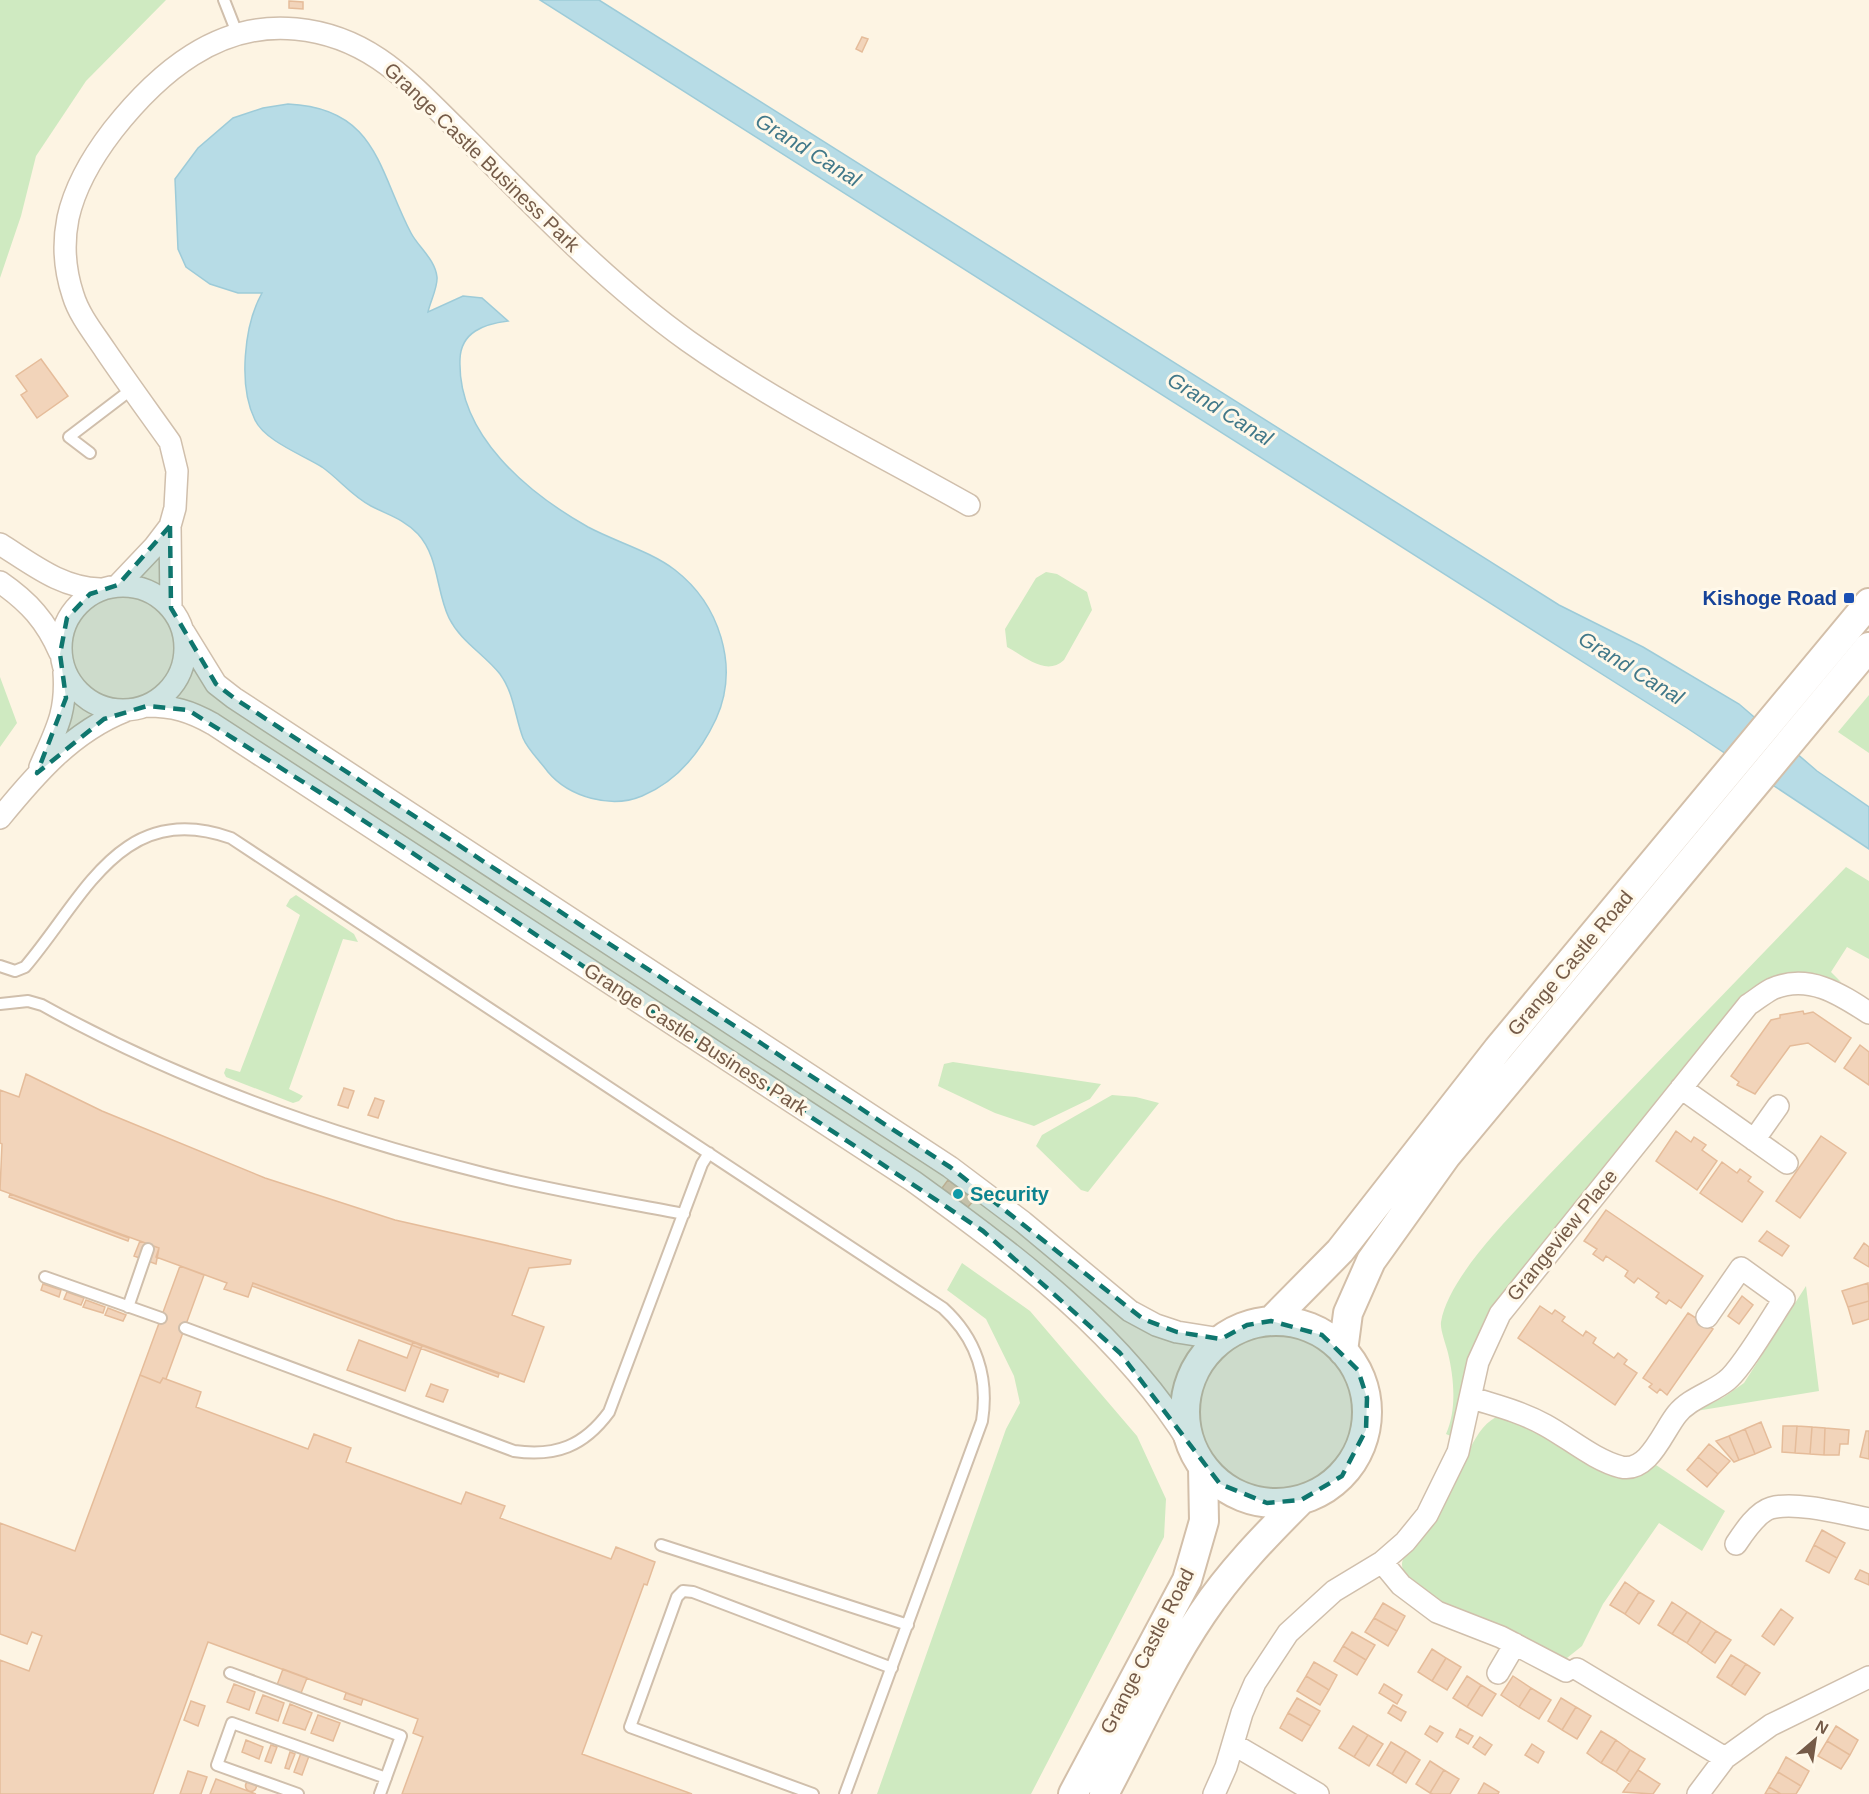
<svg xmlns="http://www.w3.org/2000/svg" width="1869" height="1794" viewBox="0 0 1869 1794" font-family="Helvetica,sans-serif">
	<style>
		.green { fill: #cfeac1 }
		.water { fill: #b7dce6; stroke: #9dcbd8; stroke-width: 1.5 }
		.building { fill: #f2d4ba; stroke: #e5bc9a; stroke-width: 1.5 }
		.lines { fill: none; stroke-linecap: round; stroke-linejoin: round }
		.lane-casing { stroke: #d0bfac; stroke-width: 14 }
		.street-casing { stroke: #d0bfac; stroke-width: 24 }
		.secondary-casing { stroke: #d3bfa9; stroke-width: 32 }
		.lane { stroke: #fff; stroke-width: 10 }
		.street { stroke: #fff; stroke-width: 21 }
		.secondary { stroke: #fff; stroke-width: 28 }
		.marked { fill: #0f766e; fill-opacity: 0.2; stroke: #0f766e; stroke-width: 4.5; stroke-dasharray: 12 8; stroke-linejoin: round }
		.transit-dot { fill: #1a4fb4; stroke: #fff8e9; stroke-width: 2 }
		.culture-dot { fill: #0f9aa8; stroke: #fff8e9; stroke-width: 2 }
		.labels { text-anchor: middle; stroke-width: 6; stroke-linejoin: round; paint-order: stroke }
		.street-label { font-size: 20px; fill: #755b48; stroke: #fff8e9 }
		.transit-label { font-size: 20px; font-weight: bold; fill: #164399; stroke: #fff8e9; text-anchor: end }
		.culture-label { font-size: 20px; font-weight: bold; fill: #0d838f; stroke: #fff8e9; text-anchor: start }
		.water-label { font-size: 21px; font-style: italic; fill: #417889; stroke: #fff8e9 }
	</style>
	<rect width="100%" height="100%" fill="#fdf4e3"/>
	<!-- green -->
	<path class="green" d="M0 0H166L86 81 36 156 21 216 0 278Z
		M1046 572 1057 574 1087 592 1092 610 1064 660C1046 677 1024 656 1007 647L1005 629 1036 578Z
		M0 677 17 723 0 747Z
		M1869 695V753L1838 732Z
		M1846 867 1869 881V959L1847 947 1831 972 1841 982C1799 969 1773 970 1740 1000L1523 1268 1498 1304 1453 1437 1446 1434C1457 1410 1454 1378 1448 1353 1446 1344 1440 1330 1441 1322 1449 1275 1514 1213 1546 1178Z
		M296 895 354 934 358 942 343 939 289 1089 303 1096 299 1101 293 1103 226 1077 224 1073 226 1068 240 1072 300 915 286 906 290 899Z
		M953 1062 1101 1084 1090 1099 1034 1126 995 1113 938 1086 944 1064Z
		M1112 1095 1136 1097 1159 1103 1088 1192 1081 1190 1036 1146 1042 1135Z
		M962 1263 1030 1311 1137 1436 1166 1499 1164 1537 1031 1794H877L1006 1429 1020 1403 1014 1376 986 1319 947 1290Z
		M1806 1286 1819 1391 1696 1411 1724 1397 1744 1383Z
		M1496 1417 1514 1421 1645 1472 1656 1465 1725 1511 1702 1551 1659 1523 1603 1604 1582 1646 1562 1662C1544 1651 1526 1638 1507 1629 1492 1621 1475 1620 1459 1613 1445 1606 1402 1582 1402 1565 1402 1549 1437 1516 1446 1501 1463 1475 1469 1432 1496 1417Z"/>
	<!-- water -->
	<path class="water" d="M540 0H599L1559 605 1643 647 1739 704 1817 771 1869 807V849L1687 728Z
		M288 104C377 108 378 170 411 233 419 248 435 259 437 277 438 287 430 302 428 312L463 296 482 298 508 321C484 324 461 332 460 359 457 435 528 493 588 527 616 542 650 551 675 570 719 604 740 666 716 719 700 753 678 781 642 796 611 809 569 797 548 772 540 761 528 750 523 738 515 717 514 693 500 674 483 653 461 642 449 618 436 591 439 557 418 534 404 519 388 515 371 506 352 496 339 479 322 467 303 455 265 441 255 420 238 386 244 325 262 293H238L210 284 186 267 178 249 175 179 198 148 233 118 263 108Z"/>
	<!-- building -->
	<path class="building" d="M289 1 303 2V9L289 8Z
		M862 37 868 39 862 52 856 49Z
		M41 359 68 396 37 418 21 395 27 391 16 376Z
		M1803 1011 1804 1014 1813 1012 1851 1038 1835 1062 1808 1043 1790 1046 1755 1094 1737 1085 1739 1082 1731 1076 1771 1020 1780 1018V1015Z
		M1860 1045 1869 1052V1085L1844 1068Z
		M26 1074 102 1111 265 1178 395 1220 571 1260 570 1264 529 1268 512 1315 544 1327 524 1382 253 1283 248 1297 224 1289 227 1283 156 1257 159 1248 0 1190 2 1144 0 1143V1090L19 1097Z
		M344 1088 354 1091 348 1108 338 1105Z
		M375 1098 384 1101 378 1118 368 1115Z
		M1676 1131 1691 1142 1694 1137 1706 1145 1702 1150 1717 1161 1697 1190 1656 1161Z
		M1821 1136 1846 1153 1800 1218 1776 1201Z
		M1722 1162 1737 1173 1740 1169 1751 1177 1748 1181 1763 1192 1742 1222 1700 1193Z
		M948 1180 974 1200 968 1207 942 1188Z
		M10 1194 129 1238 128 1241 9 1197Z
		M1606 1210 1703 1276 1681 1308 1669 1300 1666 1304 1656 1297 1659 1293 1638 1278 1634 1283 1625 1276 1628 1271 1606 1256 1603 1261 1593 1254 1597 1249 1584 1241Z
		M1767 1231 1789 1246 1782 1256 1759 1241Z
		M140 1241 159 1248 156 1264 134 1256Z
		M1864 1243 1869 1247V1267L1854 1258Z
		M180 1266 204 1275 166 1379 163 1378 160 1383 140 1375Z
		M253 1283 499 1374 498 1377 252 1286Z
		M1868 1283 1869 1301 1848 1307 1842 1291Z
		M43 1284 61 1290 59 1297 41 1290Z
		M67 1292 84 1298 81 1305 64 1299Z
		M1742 1296 1753 1305 1739 1324 1728 1316Z
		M86 1300 105 1307 103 1313 83 1307Z
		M1869 1301V1319L1853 1324 1848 1307Z
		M1540 1306 1552 1314 1555 1310 1565 1317 1562 1321 1583 1336 1586 1331 1596 1338 1593 1343 1614 1358 1618 1353 1627 1360 1624 1364 1637 1373 1615 1405 1518 1338Z
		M108 1308 126 1315 123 1321 105 1315Z
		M1688 1313 1713 1329 1667 1395 1660 1389 1657 1393 1649 1387 1652 1384 1643 1378Z
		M359 1340 407 1358 413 1342 422 1346 405 1391 347 1370Z
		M140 1375 160 1383 163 1378 201 1392 196 1407 308 1449 314 1434 351 1448 346 1462 461 1504 466 1492 505 1506 500 1518 611 1559 616 1547 655 1562 647 1585 644 1584 582 1754 692 1794H402L423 1737 413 1733 418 1719 208 1642 153 1794H0V1660L29 1671 42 1636 32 1632 27 1644 0 1634V1523L75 1551Z
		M431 1384 448 1390 443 1402 426 1396Z
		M1761 1422 1771 1447 1755 1454 1745 1429Z
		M1783 1426H1797L1795 1453 1782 1452Z
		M1797 1426 1812 1427 1810 1454 1795 1453Z
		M1812 1427 1825 1428 1824 1455 1810 1454Z
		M1825 1428 1849 1430 1848 1444H1840L1839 1455H1824Z
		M1745 1429 1755 1454 1739 1460 1729 1436Z
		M1866 1431H1869V1459L1860 1457Z
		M1729 1436 1739 1460 1734 1462 1716 1441Z
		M1709 1444 1730 1461 1718 1474 1698 1457Z
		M1698 1457 1718 1474 1707 1487 1687 1470Z
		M1822 1530 1845 1543 1837 1558 1814 1545Z
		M1814 1545 1837 1558 1829 1573 1806 1561Z
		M1860 1570 1869 1574V1585L1855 1579Z
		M1625 1582 1639 1592 1625 1614 1610 1605Z
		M1639 1592 1654 1601 1639 1624 1625 1614Z
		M1672 1602 1687 1612 1672 1634 1658 1625Z
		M1383 1603 1405 1616 1397 1631 1374 1618Z
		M1781 1609 1793 1618 1774 1645 1762 1636Z
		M1687 1612 1701 1621 1687 1643 1672 1634Z
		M1374 1618 1397 1631 1388 1646 1365 1632Z
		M1701 1621 1716 1631 1701 1653 1687 1643Z
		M1716 1631 1731 1640 1715 1663 1701 1653Z
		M1352 1632 1375 1645 1366 1660 1343 1646Z
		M1343 1646 1366 1660 1357 1675 1334 1661Z
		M1432 1649 1446 1658 1432 1681 1418 1672Z
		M1731 1655 1746 1664 1731 1686 1717 1677Z
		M1446 1658 1461 1667 1447 1690 1432 1681Z
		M1314 1662 1337 1675 1329 1690 1306 1676Z
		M1746 1664 1760 1673 1745 1695 1731 1686Z
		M283 1669 307 1678 301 1693 277 1685Z
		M1306 1676 1329 1690 1320 1705 1297 1691Z
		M1467 1676 1481 1685 1467 1707 1453 1698Z
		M1513 1676 1531 1688 1519 1707 1501 1695Z
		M234 1684 255 1692 249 1710 227 1702Z
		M1384 1684 1402 1695 1397 1704 1379 1693Z
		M1481 1685 1496 1694 1482 1716 1467 1707Z
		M1531 1688 1551 1700 1539 1719 1519 1707Z
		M346 1693 363 1699 361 1705 344 1699Z
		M263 1695 284 1703 278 1721 256 1713Z
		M1297 1698 1320 1711 1311 1726 1288 1713Z
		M1561 1698 1576 1707 1562 1730 1548 1721Z
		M191 1701 205 1706 198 1726 184 1720Z
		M290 1704 312 1713 305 1730 283 1723Z
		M1393 1705 1406 1712 1401 1721 1388 1713Z
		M1576 1707 1591 1716 1577 1739 1562 1730Z
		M1288 1713 1311 1726 1302 1741 1280 1728Z
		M318 1715 340 1723 333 1741 311 1733Z
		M1353 1726 1368 1735 1354 1757 1339 1748Z
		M1430 1726 1443 1733 1437 1742 1425 1734Z
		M1836 1726 1858 1740 1850 1755 1827 1741Z
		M1460 1729 1473 1736 1468 1744 1456 1737Z
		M1601 1731 1616 1740 1601 1763 1587 1753Z
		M1368 1735 1383 1744 1369 1766 1354 1757Z
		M1480 1737 1492 1745 1485 1755 1473 1747Z
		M246 1740 263 1747 259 1759 242 1752Z
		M1616 1740 1630 1750 1616 1772 1601 1763Z
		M1827 1741 1850 1755 1841 1769 1818 1756Z
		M1391 1742 1406 1751 1392 1774 1377 1765Z
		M1532 1744 1544 1752 1538 1763 1525 1755Z
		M271 1745 277 1747 271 1763 265 1761Z
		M1630 1750 1645 1759 1630 1782 1616 1772Z
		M1406 1751 1420 1760 1406 1783 1392 1774Z
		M290 1752 295 1754 289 1769 285 1768Z
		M301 1753 309 1756 302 1775 294 1772Z
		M1786 1757 1809 1771 1801 1786 1778 1772Z
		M1430 1761 1444 1770 1430 1793 1416 1784Z
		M1444 1770 1459 1779 1450 1794H1433L1430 1793Z
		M1638 1770 1660 1784 1653 1794 1623 1792Z
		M188 1771 207 1777 201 1794H180Z
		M1778 1772 1801 1786 1796 1794H1781L1769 1787Z
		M216 1779 256 1794H210Z
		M245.5 1786a5.5 5.5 0 1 1 11 0a5.5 5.5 0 1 1-11 0Z
		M1484 1783 1499 1792 1498 1794H1478Z
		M1769 1787 1781 1794H1765Z"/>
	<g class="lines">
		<defs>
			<path id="lane" d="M224 0 237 33
				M90 453 69 437 132 389
				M0 966 15 971 25 967C84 898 121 799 231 838L943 1308C976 1338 989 1377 982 1421L845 1794
				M0 1004 28 1001 42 1005C179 1081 331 1135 483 1173 549 1190 617 1201 684 1214
				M45 1277 161 1318
				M128 1307 148 1249
				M185 1328 514 1451C556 1457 584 1446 609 1412L702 1164 709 1153
				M661 1545 908 1625
				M230 1673 401 1736 380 1794
				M298 1794 217 1765 232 1723 386 1778
				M813 1794 630 1727 677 1597 683 1591 693 1592 892 1668"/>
			<path id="street" d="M0 544C32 564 61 588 100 589
				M0 582C29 602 46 621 60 653
				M118 585 154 547 170 526
				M61 648a62 62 0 1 1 124 0a62 62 0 1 1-124 0Z
				M171 608 170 526 175 508 177 471 170 442C148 411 126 381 105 350 93 332 79 315 73 295 65 271 63 243 68 218 75 186 93 156 113 130 158 73 218 21 296 29 370 36 409 82 459 131 532 204 604 281 688 341 777 404 875 452 969 505
				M184 632 216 684 234 698 950 1167 1023 1222 1130 1311 1156 1325 1177 1332 1221 1339
				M147 706C173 706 190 711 213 724L913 1181C1018 1257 1122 1334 1191 1446
				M40 767C56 730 67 713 64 672
				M0 818C36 774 72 732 125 711
				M1681 1088 1787 1163
				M1754 1140 1778 1106
				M1472 1398C1497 1406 1522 1412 1545 1425 1569 1438 1594 1460 1621 1467 1649 1473 1663 1431 1677 1414 1690 1398 1711 1393 1726 1381 1741 1370 1772 1317 1784 1299L1741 1268 1707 1317
				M1736 1544C1744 1532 1757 1512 1771 1508 1796 1501 1844 1514 1869 1519
				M1382 1562 1401 1585 1437 1612 1501 1637 1566 1671
				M1577 1669 1725 1758
				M1498 1673 1515 1644
				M1233 1744 1318 1794
				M1214 1794 1226 1767 1242 1713 1255 1683 1288 1633 1334 1591 1382 1562 1405 1542 1427 1515 1458 1452 1478 1362 1500 1314 1748 1005C1756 1000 1764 993 1772 989 1808 973 1840 994 1869 1013
				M1698 1794 1725 1758 1771 1725 1869 1677"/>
			<path id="secondary" d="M1271 1321 1340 1251 1498 1049 1869 603
				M1185 1412a91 91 0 1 1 182 0a91 91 0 1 1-182 0Z
				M1343 1351 1348 1313 1371 1261 1446 1156 1869 647
				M1073 1794 1187 1580 1204 1521 1203 1467
				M1104 1794C1136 1734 1164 1670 1202 1614 1230 1572 1266 1535 1301 1500"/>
		</defs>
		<!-- lane casing -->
		<use href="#lane" class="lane-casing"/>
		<!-- street casing -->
		<use href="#street" class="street-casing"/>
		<!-- secondary casing -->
		<use href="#secondary" class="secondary-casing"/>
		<!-- lane -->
		<use href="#lane" class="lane"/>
		<!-- street -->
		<use href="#street" class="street"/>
		<!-- secondary -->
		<use href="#secondary" class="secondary"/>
	</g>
	<!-- marked area -->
	<path class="marked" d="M170 526 171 608 216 684 234 698 950 1167 1143 1319 1177 1332 1221 1339 1247 1325 1271 1321 1322 1335 1358 1370 1367 1398 1366 1430 1342 1476 1301 1500 1267 1503 1220 1484 1120 1353 983 1231 340 805 188 710 147 706 104 719 37 773 66 698 60 654 67 618 90 594 118 585Z"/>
	<!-- markers -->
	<rect class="transit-dot" x="1843" y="592" width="12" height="12" rx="3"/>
	<circle class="culture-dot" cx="958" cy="1194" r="6"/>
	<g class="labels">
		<!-- street labels -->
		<g class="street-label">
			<text transform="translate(482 157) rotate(44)" y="7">Grange Castle Business Park</text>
			<text transform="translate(1570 963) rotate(-50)" y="7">Grange Castle Road</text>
			<text transform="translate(696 1039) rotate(33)" y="7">Grange Castle Business Park</text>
			<text transform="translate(1562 1235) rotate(-51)" y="7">Grangeview Place</text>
			<text transform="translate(1147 1651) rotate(-63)" y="7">Grange Castle Road</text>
		</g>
		<!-- transit labels -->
		<g class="transit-label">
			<text x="1837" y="605">Kishoge Road</text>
		</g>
		<!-- culture labels -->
		<g class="culture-label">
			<text x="970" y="1201">Security</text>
		</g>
		<!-- water labels -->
		<g class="water-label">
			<text transform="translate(808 150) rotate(32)" y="7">Grand Canal</text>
			<text transform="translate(1220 409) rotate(32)" y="7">Grand Canal</text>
			<text transform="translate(1631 668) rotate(32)" y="7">Grand Canal</text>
		</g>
	</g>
	<!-- north arrow -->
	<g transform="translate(1815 1740) rotate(29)" stroke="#fff8e9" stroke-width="4.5" paint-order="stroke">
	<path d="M0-4.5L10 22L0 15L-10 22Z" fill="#755b48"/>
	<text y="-9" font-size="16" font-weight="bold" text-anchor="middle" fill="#755b48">N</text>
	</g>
</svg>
